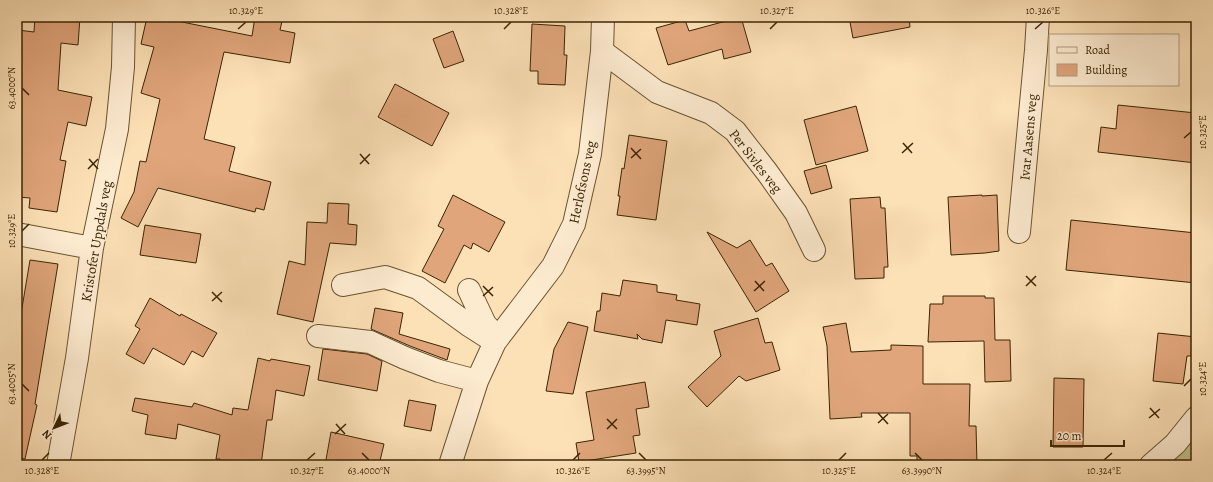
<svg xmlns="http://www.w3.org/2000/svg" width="1213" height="482" viewBox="0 0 1213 482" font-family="Alegreya,serif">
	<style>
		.green { fill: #c2c18c; stroke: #7e7348 }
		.building { fill: #e0a57b; stroke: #3b2503 }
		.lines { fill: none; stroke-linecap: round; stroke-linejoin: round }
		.minor-casing { stroke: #6b5430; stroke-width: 24 }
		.minor { stroke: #fdebd0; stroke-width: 22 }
		.ticks { fill: none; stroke: #3b2503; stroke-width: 1.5 }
		.labels { text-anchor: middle; stroke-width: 3; stroke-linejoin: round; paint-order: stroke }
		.street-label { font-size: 14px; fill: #3b2503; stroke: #fdebd0 }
		.neatline { fill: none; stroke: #3b2503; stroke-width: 1.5 }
		.ticks-label { font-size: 10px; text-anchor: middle; fill: #3b2503 }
	</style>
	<rect width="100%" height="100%" fill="#fce0b6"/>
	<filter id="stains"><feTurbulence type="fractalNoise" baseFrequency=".005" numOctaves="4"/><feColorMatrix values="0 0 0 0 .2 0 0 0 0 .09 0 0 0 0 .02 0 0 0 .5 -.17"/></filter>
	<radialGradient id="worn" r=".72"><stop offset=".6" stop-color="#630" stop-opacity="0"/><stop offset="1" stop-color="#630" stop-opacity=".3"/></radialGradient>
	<!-- green -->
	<path class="green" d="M1196 432V465H1167Z"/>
	<!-- building -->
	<path class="building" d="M35 17H80L78 45 61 43 58 90 92 97 86 126 68 122 60 160 66 161 57 212 29 208 30 198 17 197V44L18 30 34 32Z
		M147 17H157L252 36 255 17H283L280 30 295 33 290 63 224 52 204 139 235 147 229 171 271 182 264 210 256 208 255 212 158 188 138 227 121 218 134 192 140 161 146 162 160 99 141 93 154 47 141 44Z
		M741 17 751 52 724 59 722 49 668 65 656 28 685 20 689 31Z
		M849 17H909L910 27 853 38Z
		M532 24 565 26 564 55H567L565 85 538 84V71H530Z
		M453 31 464 61 444 68 433 39Z
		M395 84 449 113 432 146 378 117Z
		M1118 105 1196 113V163L1098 152 1101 127 1116 129Z
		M856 106 868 151 816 165 804 120Z
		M629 135 667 141 656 220 617 215 620 196H618L622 168 624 169Z
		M826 165 832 188 811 194 804 171Z
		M453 195 505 222 489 252 473 243 471 249 464 245 445 283 422 271 444 229 438 226Z
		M982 195V196L997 195 999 251 985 253 951 255 948 197Z
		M880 197 881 208H885L888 267H884V278L855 279 850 199Z
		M328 203 349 204 348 224 357 225 356 245 330 243 313 322 277 314 289 261 305 265 307 222 327 223Z
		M1071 220 1196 233V283L1066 270Z
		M145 225 201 234 196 263 140 255Z
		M707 232 737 248 750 240 766 266 772 263 789 291 756 312Z
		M30 260 58 264 35 404 37 405 25 459 17 458V338Z
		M623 280 657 285V292L677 295 676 300 700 304 697 325 666 320 662 343 642 339 637 334 638 339 594 331 597 311H600L602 293 620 296Z
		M943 296H985V298H994L995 340H1010L1011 381 985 382 984 341 928 342 930 304H943Z
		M150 298 180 316 181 314 217 333 203 357 192 351 184 365 153 348 144 364 126 354 140 329 135 326Z
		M375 308 403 313 399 334 450 349 447 360 410 346 371 329Z
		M758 318 765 343 772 342 780 370 746 381 739 376 707 407 688 387 721 356 714 331Z
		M568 322 588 327 573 394 546 391 554 349Z
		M846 323 851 352 891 350V345L923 346V384H970L969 426H976L977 465H917V456H910V413H861L862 417 830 419 827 346 823 327Z
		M1158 333 1196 337 1195 356H1187L1183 384 1153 381Z
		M323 349 367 354 382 361 377 391 318 380Z
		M258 358 270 361 271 359 310 366 304 396 276 390 272 420H267L261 465H219L220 459H216L220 435 178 424 176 439 145 434 148 415 132 411 135 398 192 407 194 403 232 415 233 408 248 410Z
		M1054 378 1084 379 1083 447H1053Z
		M645 382 649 407 636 409 640 435 633 436 636 453 579 462 576 443 594 440 586 392Z
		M409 400 436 405 431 431 404 426Z
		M331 432 384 444 379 465H325Z"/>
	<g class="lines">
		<defs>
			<path id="minor" d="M603 17 602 51 657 92 711 113 735 131 767 172 796 213 814 250
				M1019 232 1036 50 1038 17
				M17 234 92 248
				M343 285 385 277 418 288 470 326 495 342
				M469 290 485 324 496 336
				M318 336 370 342 405 358 439 371 477 381
				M58 465 77 358 92 248 117 129 123 67 124 17
				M450 465 477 381 495 342 553 266 574 224 590 154 602 51
				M1151 465 1175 444 1196 418"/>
		</defs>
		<!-- minor casing -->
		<use href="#minor" class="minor-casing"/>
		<!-- minor -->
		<use href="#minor" class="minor"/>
	</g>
	<!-- ticks -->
	<path class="ticks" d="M238 29 246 22M504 29 511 22M770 29 777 22M1035 29 1043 22M22 88 29 95M1184 138 1191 132M903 143 912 153M631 148 641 159M902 153 913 143M360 154 369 164M631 158 641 149M89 159 98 169M360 164 370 154M88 169 98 159M22 231 29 224M1026 276 1036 286M755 281 764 291M483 286 493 296M1026 286 1036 276M754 291 765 281M212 292 222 302M483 296 493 287M212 301 222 292M22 384 29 391M1184 386 1191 379M1150 408 1159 418M878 413 888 424M1149 418 1160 409M607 419 617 429M878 423 888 414M336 424 345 434M607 429 617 419M335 434 346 424M362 453 369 460M639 453 646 460M915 453 922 460M42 460 49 453M307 460 315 453M573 460 580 453M839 460 846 453M1104 460 1112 453"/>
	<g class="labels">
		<!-- street labels -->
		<g class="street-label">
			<text transform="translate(1028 137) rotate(-85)" y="5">Ivar Aasens veg</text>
			<text transform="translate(756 161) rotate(52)" y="5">Per Sivles veg</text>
			<text transform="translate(582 182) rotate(-78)" y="5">Herlofsons veg</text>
			<text transform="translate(96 241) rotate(-80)" y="5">Kristofer Uppdals veg</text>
		</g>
	</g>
	<!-- margin -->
	<rect width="1213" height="482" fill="none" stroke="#fce0b6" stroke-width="44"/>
	<!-- legend -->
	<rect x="1049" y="34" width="130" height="52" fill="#fdebd0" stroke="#af9c7e"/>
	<rect x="1057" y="47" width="20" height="6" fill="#fdebd0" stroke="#af9c7e"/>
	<text x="1085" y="54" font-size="12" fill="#3b2503">Road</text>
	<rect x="1057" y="64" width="20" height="12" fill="#e0a57b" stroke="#af9c7e"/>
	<text x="1085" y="74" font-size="12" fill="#3b2503">Building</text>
	<!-- north arrow -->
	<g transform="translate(54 428) rotate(227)" stroke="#fdebd0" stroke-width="3" paint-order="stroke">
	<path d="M0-3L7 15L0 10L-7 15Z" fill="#3b2503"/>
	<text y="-6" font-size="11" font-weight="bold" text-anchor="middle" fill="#3b2503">N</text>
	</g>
	<!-- scale -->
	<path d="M1051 440v6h73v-6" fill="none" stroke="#3b2503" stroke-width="2"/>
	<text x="1057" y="440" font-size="12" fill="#3b2503" stroke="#fdebd0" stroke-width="3" paint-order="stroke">20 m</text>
	<rect x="22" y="22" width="1169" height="438" class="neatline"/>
	<g class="ticks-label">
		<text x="246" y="14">10.329°E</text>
		<text x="511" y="14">10.328°E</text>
		<text x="777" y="14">10.327°E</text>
		<text x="1043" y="14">10.326°E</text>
		<text transform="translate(11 88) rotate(-90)" y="4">63.4000°N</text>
		<text transform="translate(1202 132) rotate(-90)" y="4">10.325°E</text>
		<text transform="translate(11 231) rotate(-90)" y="4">10.329°E</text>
		<text transform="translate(1202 379) rotate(-90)" y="4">10.324°E</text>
		<text transform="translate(11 384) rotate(-90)" y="4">63.4005°N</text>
		<text x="42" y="474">10.328°E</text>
		<text x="307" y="474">10.327°E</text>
		<text x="369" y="474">63.4000°N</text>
		<text x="573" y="474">10.326°E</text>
		<text x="646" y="474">63.3995°N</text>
		<text x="839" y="474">10.325°E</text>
		<text x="922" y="474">63.3990°N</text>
		<text x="1104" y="474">10.324°E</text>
	</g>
	<rect width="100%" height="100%" filter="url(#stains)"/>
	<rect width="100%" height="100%" fill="url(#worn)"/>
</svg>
